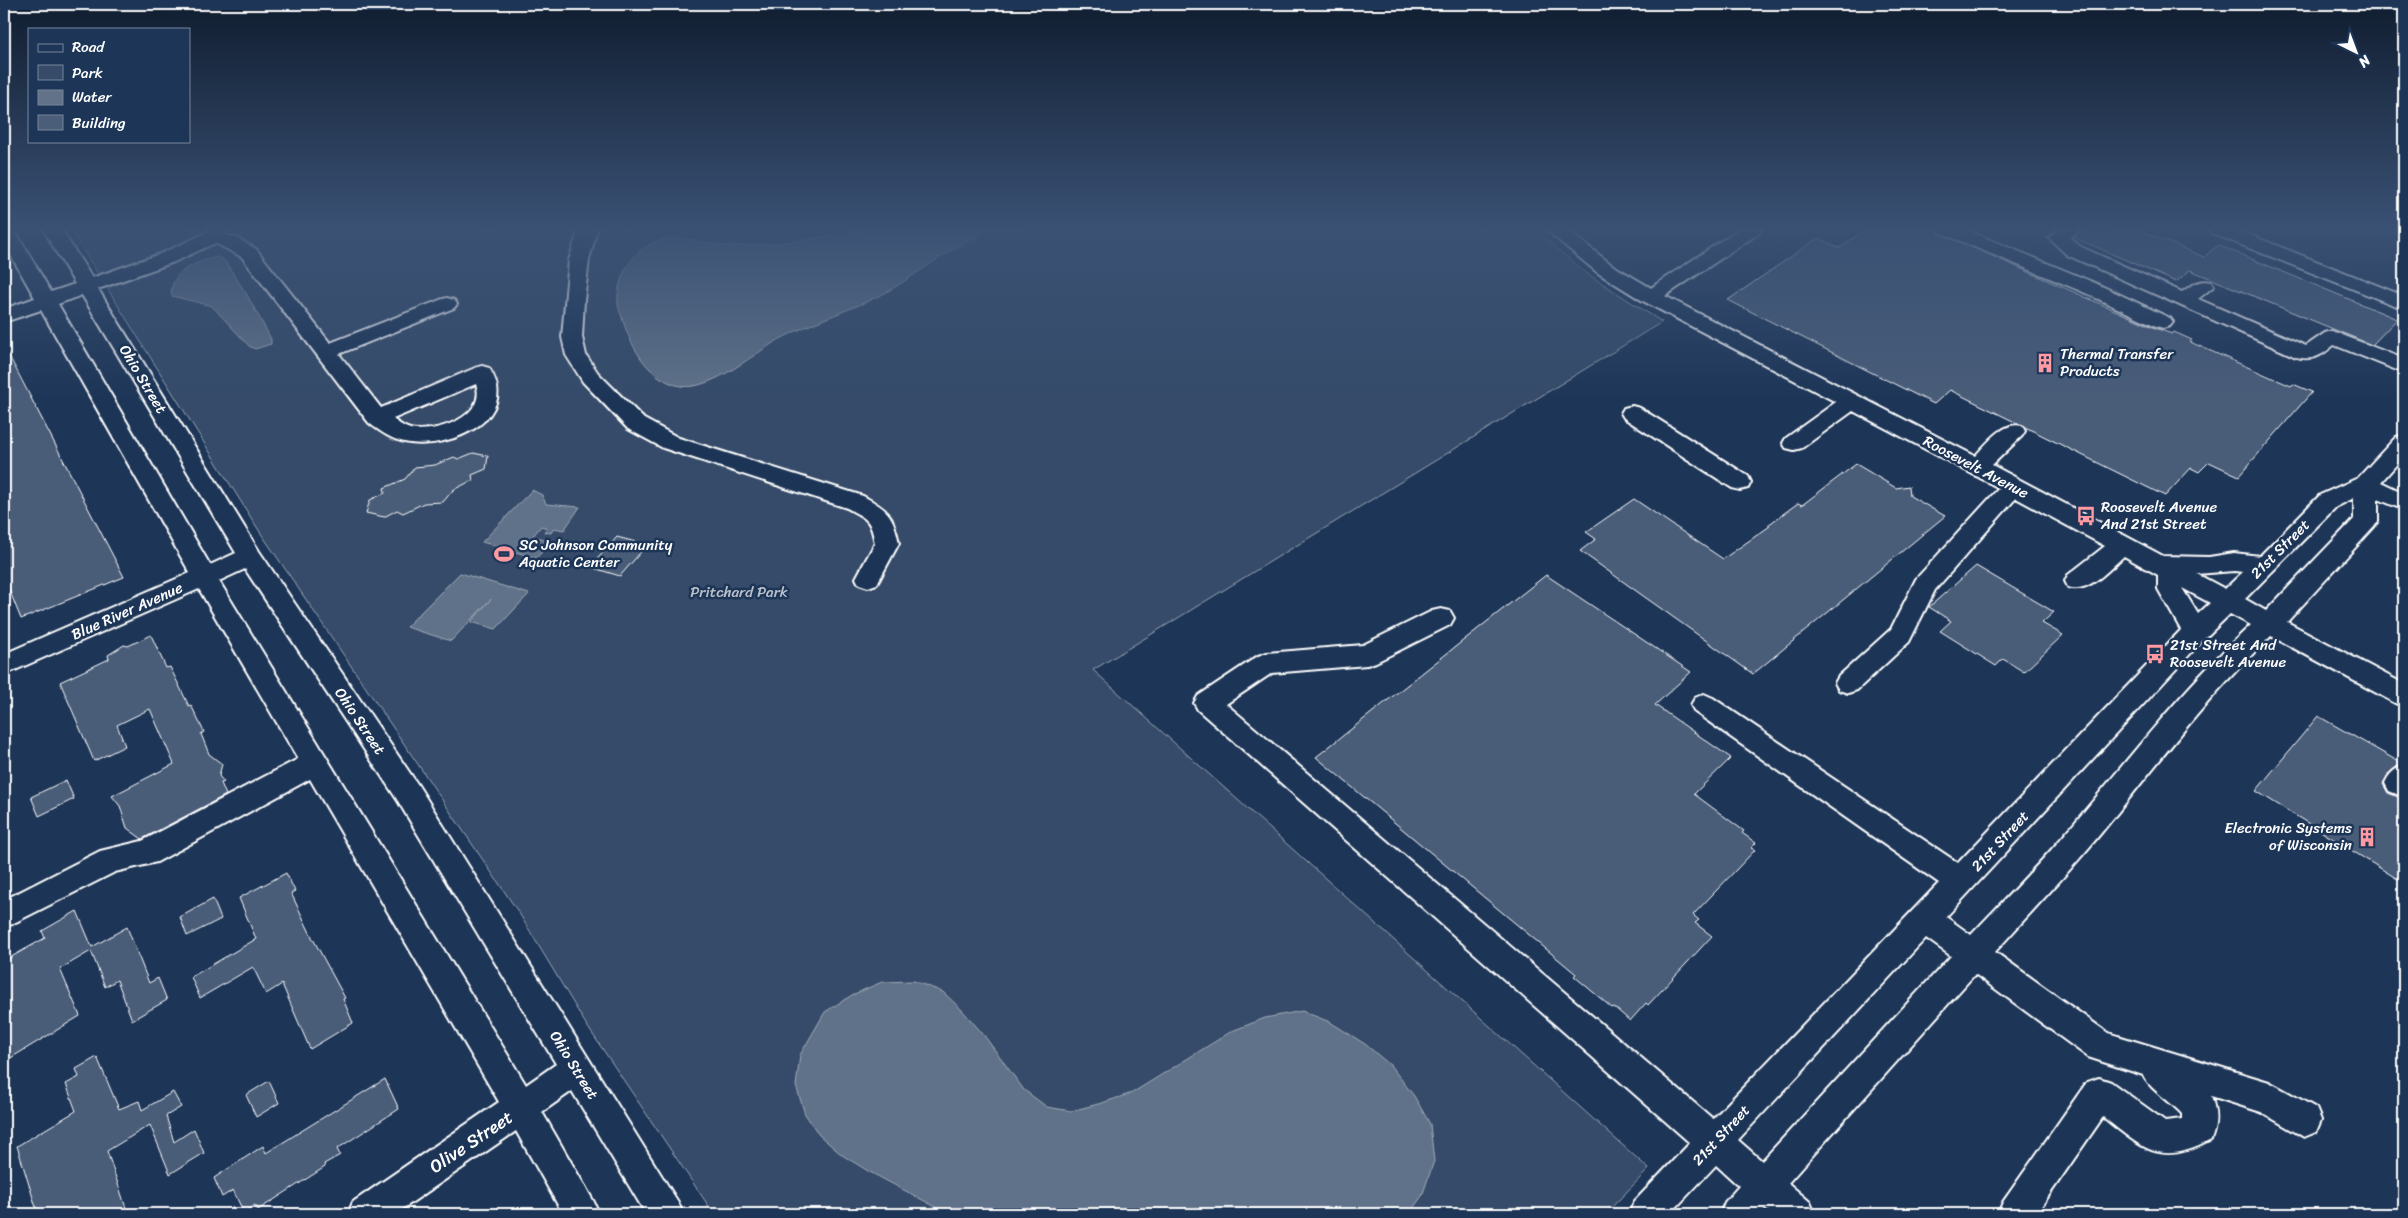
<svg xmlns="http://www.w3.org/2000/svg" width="2408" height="1218" viewBox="0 0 2408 1218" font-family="Sriracha,sans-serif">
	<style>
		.green { fill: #364b69; stroke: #9aa5b4 }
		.water { fill: #617289; stroke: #a0aab8 }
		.building { fill: #4a5d79; stroke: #fff }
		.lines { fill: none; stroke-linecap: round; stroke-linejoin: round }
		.minor-casing { stroke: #fff; stroke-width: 4 }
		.minor { fill: #1d3557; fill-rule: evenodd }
		.labels { text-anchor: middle; stroke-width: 5; stroke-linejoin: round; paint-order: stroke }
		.poi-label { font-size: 15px; fill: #fff; stroke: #1d3557; text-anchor: start }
		.street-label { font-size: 15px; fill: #fff; stroke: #1d3557 }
		.park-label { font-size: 15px; fill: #b9c0ca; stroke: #1d3557 }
		.near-street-label { font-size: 18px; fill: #fff; stroke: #1d3557 }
	</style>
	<rect width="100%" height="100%" fill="#1d3557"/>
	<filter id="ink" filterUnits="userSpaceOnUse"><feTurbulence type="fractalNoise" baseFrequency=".02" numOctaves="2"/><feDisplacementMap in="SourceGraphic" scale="10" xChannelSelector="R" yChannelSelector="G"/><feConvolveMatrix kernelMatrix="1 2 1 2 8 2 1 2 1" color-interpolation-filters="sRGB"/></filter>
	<g filter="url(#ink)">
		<!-- green -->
		<path class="green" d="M70 229H1534L1586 273 1662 322 1093 670 1649 1169 1605 1214H714L587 1026 519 913 260 532Z"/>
		<!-- water -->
		<path class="water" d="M871 229H987C977 238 963 243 952 250 929 264 908 280 885 293 852 310 817 320 784 337 757 350 712 392 680 386 649 379 632 349 623 321 622 316 618 309 618 303 616 275 635 247 661 240 683 234 707 245 729 246 777 246 824 236 871 229Z
			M218 257 224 260 246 293 271 339V344L255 349 249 346 212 306 172 296C167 272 200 260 218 257Z
			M532 490 542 495 546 504 580 507 564 530 554 528 551 533 544 532 547 528 541 526 533 536 553 541 536 558 482 542Z
			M460 573 529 594 496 629 471 622 491 599 451 641 406 627Z
			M914 981 943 992 962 1010 983 1034 1024 1090 1047 1107 1071 1111 1102 1103 1132 1093 1232 1031 1265 1018 1302 1011 1330 1022 1365 1044 1390 1065 1414 1096 1430 1124 1434 1161 1422 1196 1409 1214H949L868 1171 842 1155 819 1135 805 1114 796 1086 800 1055 825 1012 852 995 882 982Z"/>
		<!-- building -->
		<path class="building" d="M1866 229H1931L2155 328 2172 334 2174 332 2192 340 2190 342 2291 386 2293 384 2312 392 2239 476 2209 462 2199 472 2191 468 2165 496 1950 390 1934 404 1728 300 1818 238 1840 248Z
			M2082 229H2137L2204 257 2218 245 2397 319 2372 345 2190 270 2176 282 2073 237Z
			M4 346 124 577 21 619 4 577Z
			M473 453 488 456 486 469 472 475 473 480 453 490 443 502 424 503 403 513 397 510 384 517 366 513 370 500 385 493 384 488 405 479 415 467 435 465 454 457 458 459Z
			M1856 464 1896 488 1909 486 1910 496 1945 516 1753 674 1580 551 1596 539 1586 532 1634 499 1723 559 1770 526 1768 525 1798 503 1802 505Z
			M617 537 647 545 620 576 590 567Z
			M1976 566 2054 612 2042 623 2063 635 2024 672 2003 659 1996 666 1940 631 1951 621 1929 607Z
			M1546 575 1691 672 1655 705 1731 758 1694 794 1744 831 1742 833 1756 843 1751 848 1755 850 1693 915 1699 920 1695 923 1712 936 1648 1005 1646 1003 1630 1021 1614 1007 1612 1008 1574 976 1576 974 1316 757Z
			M151 635 166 668 170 667 189 706 191 705 204 732 201 734 209 754 222 764 219 776 224 782 221 783 226 795 142 839 127 828 120 806 112 796 174 764 150 709 117 725 125 746 94 761 60 682 109 659 108 655 124 645 128 646Z
			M2318 716 2401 763 2389 773 2383 784 2388 793 2398 797 2404 795V883L2256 791Z
			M66 780 74 799 39 816 31 797Z
			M286 873 295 891 291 893 312 937 345 998 343 999 353 1023 310 1049 282 984 266 994 253 967 200 998 191 977 256 939 239 898Z
			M213 899 221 919 187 936 180 917Z
			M77 911 92 947 127 927 149 983 158 978 167 1000 132 1020 117 980 105 987 91 951 60 969 80 1016 9 1059 4 1046V961L45 938 42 931Z
			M97 1057 119 1109 139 1101 142 1110 173 1092 181 1107 166 1116 174 1142 194 1129 204 1153 170 1174 150 1125 107 1151 128 1214H38L17 1146 76 1111 66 1084 79 1077 76 1069Z
			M385 1079 399 1109 337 1149 340 1155 324 1164 325 1167 258 1210 255 1205 244 1213 233 1190 222 1197 214 1178 263 1146 266 1153Z
			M269 1081 279 1103 256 1117 246 1095Z"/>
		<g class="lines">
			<defs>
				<path id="minor" d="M4 229H14L51 292 75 284 43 229H61L92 278 160 254 206 233 210 229H230L226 235 235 237 256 249 330 343 440 300 447 298 454 300 457 304 454 308 339 354 381 408 475 368 482 366 489 368C522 418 451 449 410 443 394 441 382 433 369 423L242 257 215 243 174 262 98 289 259 551 418 785 678 1202 683 1214H646L572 1091 542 1112 594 1202 599 1214H563L516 1131 395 1214H348L353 1202 499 1102 310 779 157 862 115 872 4 928V900L100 851 142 841 298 759 199 589 4 675V654L190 573 41 310 4 322V309L35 298 4 243ZM82 295 236 553 210 565 58 304ZM476 384C488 417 435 434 410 429 404 427 398 423 393 419ZM245 569 398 801 556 1064 526 1085 219 581Z
					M579 229H597L589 260 584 300 582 337 586 355 598 373 644 419 679 438 863 496C889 510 893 515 899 543L877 584 868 587 859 584 856 578 875 543C870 518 868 520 847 508L663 448 628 429 583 382 566 355 562 337 569 260Z
					M1545 229H1566L1612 265 1651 288 1739 229H1761L1759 233 1665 296 1975 456C1987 444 2003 421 2022 426L2025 431 2022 436 1992 465 2163 556 2209 557 2234 553 2260 556 2320 495 2358 478 2396 437 2404 435V456L2381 482 2404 493V510L2378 499V521L2374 527 2287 622 2404 684V706L2395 703 2271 636C2204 699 2150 774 2092 844 2061 881 2027 916 1995 952L2108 1033 2269 1082 2316 1108 2321 1120 2316 1132 2304 1137 2261 1112 2211 1096C2217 1112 2217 1125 2211 1140 2160 1167 2144 1149 2103 1117L2036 1214H1998L2003 1202 2087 1082 2099 1078 2111 1082 2165 1121 2182 1119V1114C2172 1102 2149 1089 2143 1075L2088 1057 1975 974 1788 1183 1810 1202 1815 1214H1772L1765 1209 1760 1214H1720L1725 1202 1739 1186 1716 1165 1670 1214H1629L1634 1202 1690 1143 1198 710 1194 703 1198 696 1258 656 1267 653 1363 645 1432 611 1441 609 1450 611 1454 618 1450 625 1376 662 1367 665 1272 673 1226 704 1713 1119 1939 883 1695 712 1691 705 1695 698 1704 694 1713 698 1958 863 2181 630 2158 589V575L2124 556C2109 569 2089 594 2068 587L2065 581 2068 575 2105 546 2016 498 1935 590 1909 642 1857 690 1848 693 1839 690 1835 683 1839 676 1891 629 1916 579 1999 488 1853 411 1802 448 1794 450 1786 448 1783 443 1786 438 1836 402 1643 301 1598 273ZM2354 498V519L2266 611 2245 599 2336 507ZM2234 571 2243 572 2225 589 2197 574ZM2182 588 2210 603 2198 614ZM2230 614 2251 625C2184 686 2130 758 2072 826 2040 864 2005 899 1971 935L1946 917 2204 639ZM1926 938 1951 956 1762 1161 1738 1140Z
					M1939 229H1964L2095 283 2170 318 2173 322 2170 326 2163 328 2156 326 2081 291 1941 233Z
					M2059 229H2080L2070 238 2081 247 2182 292C2192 285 2199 279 2211 282L2214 286 2198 299 2306 346 2325 333 2332 331 2404 359V373L2334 345C2321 356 2313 361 2296 357L2067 255 2049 238Z
					M2209 229H2235L2404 296V309L2211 233Z
					M1632 406 1640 408 1748 476 1751 482 1748 488 1740 490 1732 488 1624 418 1621 413 1624 408Z
					M2404 766V793L2399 795 2389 791 2385 783C2390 773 2394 769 2404 766Z"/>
			</defs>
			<!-- minor casing -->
			<use href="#minor" class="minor-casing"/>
			<!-- minor -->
			<use href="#minor" class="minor"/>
		</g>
	</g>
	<!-- sky -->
	<linearGradient id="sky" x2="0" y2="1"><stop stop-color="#101d30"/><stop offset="0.57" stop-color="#3a5174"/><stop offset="1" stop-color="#3a5174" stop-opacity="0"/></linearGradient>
	<rect width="2408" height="400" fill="url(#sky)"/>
	<!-- icons -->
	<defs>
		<symbol id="building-bare" viewBox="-9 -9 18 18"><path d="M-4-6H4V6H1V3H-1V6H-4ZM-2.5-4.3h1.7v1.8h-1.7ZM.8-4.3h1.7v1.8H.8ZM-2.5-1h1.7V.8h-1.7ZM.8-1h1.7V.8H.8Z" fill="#ff9aa2" stroke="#1d3557" stroke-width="2.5" paint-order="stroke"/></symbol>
		<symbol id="bus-bare" viewBox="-9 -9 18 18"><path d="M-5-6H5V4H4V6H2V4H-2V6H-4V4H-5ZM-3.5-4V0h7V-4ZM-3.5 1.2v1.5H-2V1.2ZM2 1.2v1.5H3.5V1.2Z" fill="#ff9aa2" stroke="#1d3557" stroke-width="2.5" paint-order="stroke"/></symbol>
		<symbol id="stadium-bare" viewBox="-9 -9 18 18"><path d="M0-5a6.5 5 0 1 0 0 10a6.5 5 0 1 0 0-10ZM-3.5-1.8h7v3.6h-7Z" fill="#ff9aa2" stroke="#1d3557" stroke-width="2.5" paint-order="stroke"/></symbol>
	</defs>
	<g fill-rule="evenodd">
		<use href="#building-bare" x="2031" y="349" width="28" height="28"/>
		<use href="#bus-bare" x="2072" y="502" width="28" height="28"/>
		<use href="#stadium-bare" x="490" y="540" width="28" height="28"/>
		<use href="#bus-bare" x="2141" y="640" width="28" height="28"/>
		<use href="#building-bare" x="2353" y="823" width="28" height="28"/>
	</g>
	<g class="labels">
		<!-- poi labels -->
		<g class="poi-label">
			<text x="2060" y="359">Thermal Transfer<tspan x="2060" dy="17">Products</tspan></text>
			<text x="2101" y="512">Roosevelt Avenue<tspan x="2101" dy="17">And 21st Street</tspan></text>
			<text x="519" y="550">SC Johnson Community<tspan x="519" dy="17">Aquatic Center</tspan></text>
			<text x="2170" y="650">21st Street And<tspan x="2170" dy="17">Roosevelt Avenue</tspan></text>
			<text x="2352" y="833" text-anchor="end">Electronic Systems<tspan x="2352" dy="17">of Wisconsin</tspan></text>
		</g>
		<!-- street labels -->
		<g class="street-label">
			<text transform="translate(143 379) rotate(59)" y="5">Ohio Street</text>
			<text transform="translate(1976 467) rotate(28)" y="5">Roosevelt Avenue</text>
			<text transform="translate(2280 549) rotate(-45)" y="5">21st Street</text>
			<text transform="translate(127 611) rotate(-24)" y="5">Blue River Avenue</text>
			<text transform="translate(360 721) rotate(56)" y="5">Ohio Street</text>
			<text transform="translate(2000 841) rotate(-47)" y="5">21st Street</text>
			<text transform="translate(574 1065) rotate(58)" y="5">Ohio Street</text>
			<text transform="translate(1721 1135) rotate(-47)" y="5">21st Street</text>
		</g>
		<!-- park labels -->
		<g class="park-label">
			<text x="739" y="597">Pritchard Park</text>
		</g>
		<!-- near-street labels -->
		<g class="near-street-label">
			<text transform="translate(471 1142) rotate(-34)" y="6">Olive Street</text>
		</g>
	</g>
	<!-- margin -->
	<rect width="2408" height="1218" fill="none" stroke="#1d3557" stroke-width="20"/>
	<rect x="10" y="10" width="2388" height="1198" fill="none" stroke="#fff" stroke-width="2" filter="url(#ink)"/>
	<!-- legend -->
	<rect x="28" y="28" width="162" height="115" fill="#1d3557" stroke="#77869a"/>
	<rect x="38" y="44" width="25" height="8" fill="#1d3557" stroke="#77869a"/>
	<text x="72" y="52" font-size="15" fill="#ffffff">Road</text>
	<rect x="38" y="65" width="25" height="15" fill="#364b69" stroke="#77869a"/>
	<text x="72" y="78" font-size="15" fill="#ffffff">Park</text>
	<rect x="38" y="90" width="25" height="15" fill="#617289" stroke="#77869a"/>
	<text x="72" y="102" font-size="15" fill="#ffffff">Water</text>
	<rect x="38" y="115" width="25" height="15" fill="#4a5d79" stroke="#77869a"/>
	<text x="72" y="128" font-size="15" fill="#ffffff">Building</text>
	<!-- north arrow -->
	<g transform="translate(2356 52) rotate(138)" stroke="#1d3557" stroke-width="4" paint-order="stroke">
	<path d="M0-4L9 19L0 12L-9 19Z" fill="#ffffff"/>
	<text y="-8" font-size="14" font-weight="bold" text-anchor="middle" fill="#ffffff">N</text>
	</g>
</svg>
